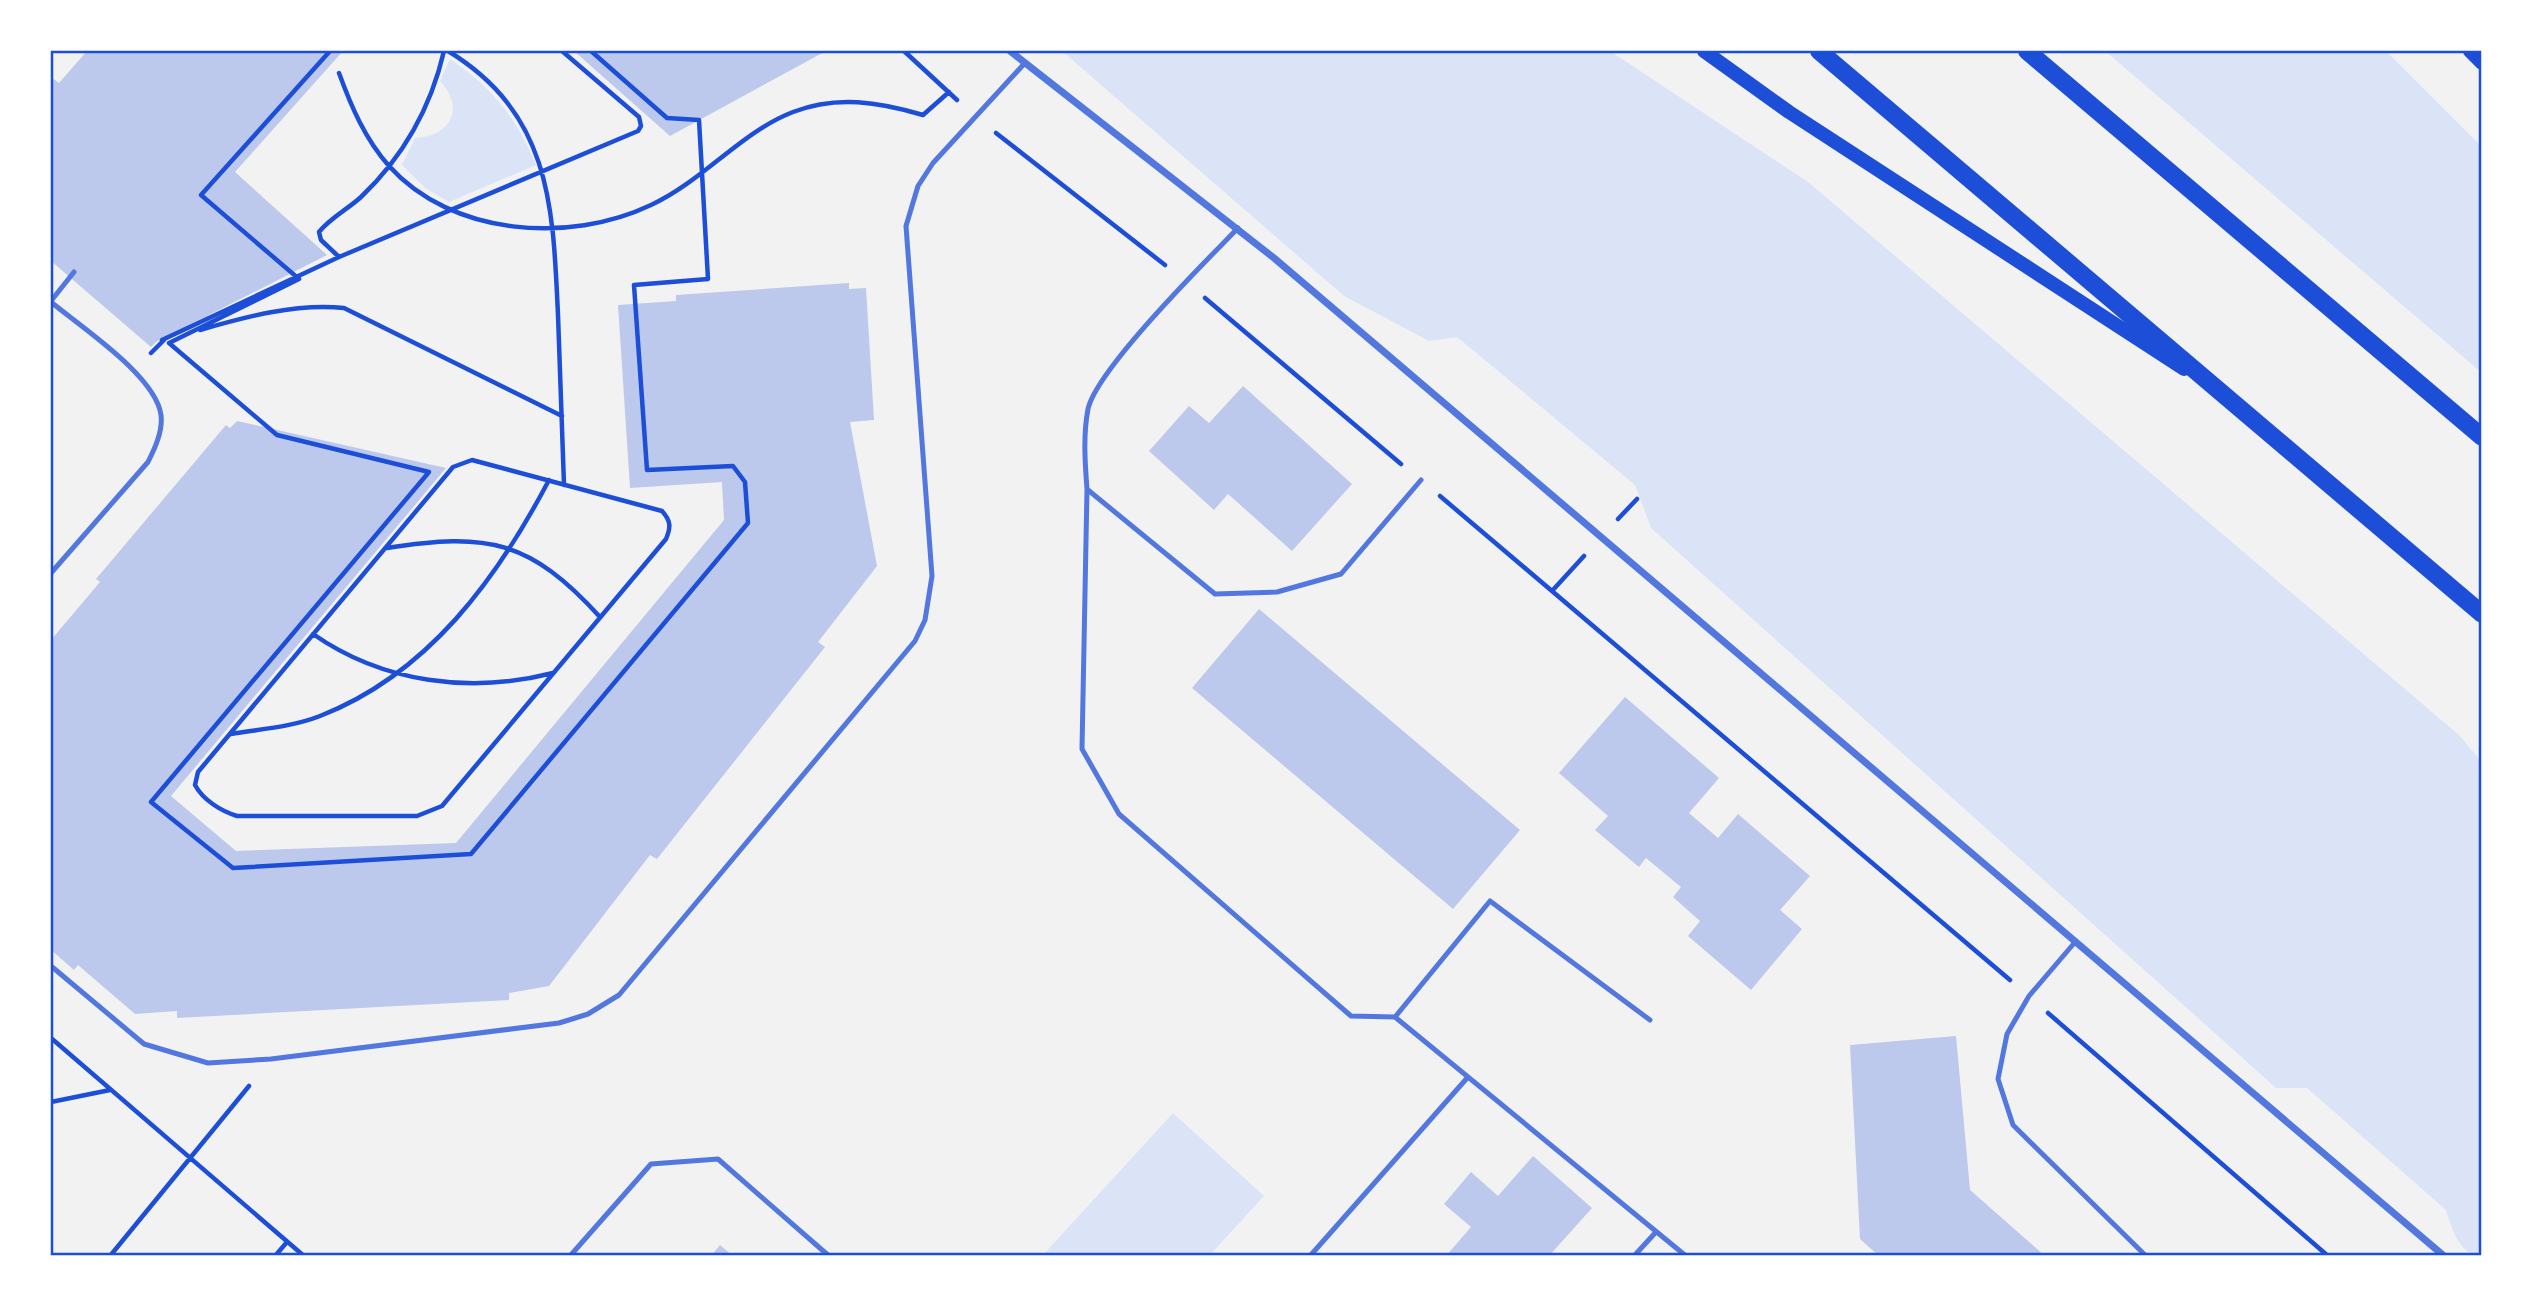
<svg xmlns="http://www.w3.org/2000/svg" width="2533" height="1307" viewBox="0 0 2533 1307" font-family="'Nunito Sans',sans-serif">
	<style>
		.green { fill: #dbe4f7 }
		.building { fill: #bdc9ec }
		.lines { fill: none; stroke-linecap: round; stroke-linejoin: round }
		.path { stroke: #1d4ed8; stroke-width: 4.5 }
		.service { stroke: #5277de; stroke-width: 5 }
		.minor { stroke: #5277de; stroke-width: 7 }
		.secondary { stroke: #1d4ed8; stroke-width: 14 }
		.primary { stroke: #1d4ed8; stroke-width: 18 }
		.neatline { fill: none; stroke: #1d4ed8; stroke-width: 2.5 }
	</style>
	<rect width="100%" height="100%" fill="#f2f2f2"/>
	<!-- green -->
	<path class="green" d="M1062 51H1610L1808 182 2459 735 2482 762V1256C2459 1256 2452 1228 2446 1210L2307 1088H2276L1651 528 1635 485 1457 337 1429 341 1344 296Z
		M2105 51H2386L2482 147V373Z
		M450 59C492 87 517 119 536 165L449 202 425 188 402 165 415 138C450 136 466 109 440 81Z
		M1173 1113 1264 1196 1209 1256H1042Z"/>
	<!-- building -->
	<path class="building" d="M87 51H343L235 172 327 255 156 342 151 347 51 261V77L59 83Z
		M574 51H826L670 136Z
		M849 283V289L866 288 874 420 850 422 877 566 818 642 825 647 657 859 650 855 549 986 509 993V1000L177 1018V1011L135 1014 78 965 74 970 51 950V640L100 582 96 579 226 425 230 428 237 421 446 468 171 796 236 851 456 843 724 520 722 482 630 488 618 305 676 301V295Z
		M1243 386 1352 484 1292 551 1228 494 1214 510 1149 451 1189 406 1209 423Z
		M1259 609 1520 830 1453 909 1192 688Z
		M1625 697 1719 778 1689 813 1718 838 1738 814 1810 876 1780 910 1802 929 1751 990 1688 936 1700 921 1673 897 1681 887 1646 858 1639 867 1595 830 1608 816 1559 773Z
		M1956 1036 1970 1190 2045 1256H1879L1860 1239 1850 1045Z
		M1533 1156 1592 1208 1549 1256H1446L1471 1227 1444 1204 1471 1172 1498 1196Z
		M720 1245 733 1256H711Z"/>
	<g class="lines">
		<!-- path -->
		<path class="path" d="M330 51 201 195 299 279 169 343 277 435 429 472 151 802 233 868 471 854 748 523 745 482 733 466 647 470 634 285 708 279 699 120 667 118 591 51
			M448 51C551 114 553 206 558 315 560 372 562 428 564 485
			M904 51 957 100
			M339 73C351 106 365 139 389 166 452 236 569 244 651 205 703 181 741 132 793 112 837 95 879 102 923 115L949 92
			M996 133 1165 265
			M339 257 321 240 319 232C330 218 348 209 361 197 403 157 431 107 444 51
			M1205 298 1401 464
			M200 330C245 317 296 303 344 308L562 416
			M162 340 339 257 638 131 641 126 639 117 562 51
			M151 353 164 340
			M472 460 662 511C671 521 671 527 666 539L442 806 417 816H237C221 811 203 800 195 785L198 772 453 467Z
			M1440 496 2010 980
			M1618 519 1637 499
			M387 548C487 532 530 540 600 617
			M1552 591 1584 556
			M313 634C383 683 471 694 553 673
			M231 734C260 729 292 727 320 716 428 674 497 579 549 480
			M2048 1013 2328 1256
			M51 1038 304 1256
			M51 1102 110 1090
			M110 1256 249 1086
			M275 1256 287 1242"/>
		<!-- service -->
		<path class="service" d="M1238 228C1205 262 1097 369 1088 409 1083 435 1085 463 1087 489L1082 749 1119 814 1351 1016 1395 1017 1490 901 1650 1020
			M51 301 74 272
			M51 302C81 327 156 376 161 415 163 431 155 448 148 462L51 573
			M1088 490 1215 594 1277 592 1341 574 1421 480
			M2076 941 2029 996 2007 1034 1998 1079 2013 1125 2146 1256
			M51 966 144 1044 208 1063 271 1059 559 1023 588 1014 619 995 915 641 925 620 932 576 906 226 918 186 933 163 1024 64
			M1395 1017 1686 1256
			M570 1256 651 1164 718 1159 829 1256
			M1310 1256 1468 1077
			M1634 1256 1656 1232"/>
		<!-- minor -->
		<path class="minor" d="M1010 51 1274 258 2444 1256"/>
		<!-- secondary -->
		<path class="secondary" d="M1704 51 1789 112 2184 369
			M2470 51 2482 63"/>
		<!-- primary -->
		<path class="primary" d="M1819 51 2482 614
			M2027 51 2482 437"/>
	</g>
	<!-- border -->
	<rect width="2533" height="1307" fill="none" stroke="#ffffff" stroke-width="105"/>
	<rect x="52" y="52" width="2428" height="1202" class="neatline"/>
</svg>
